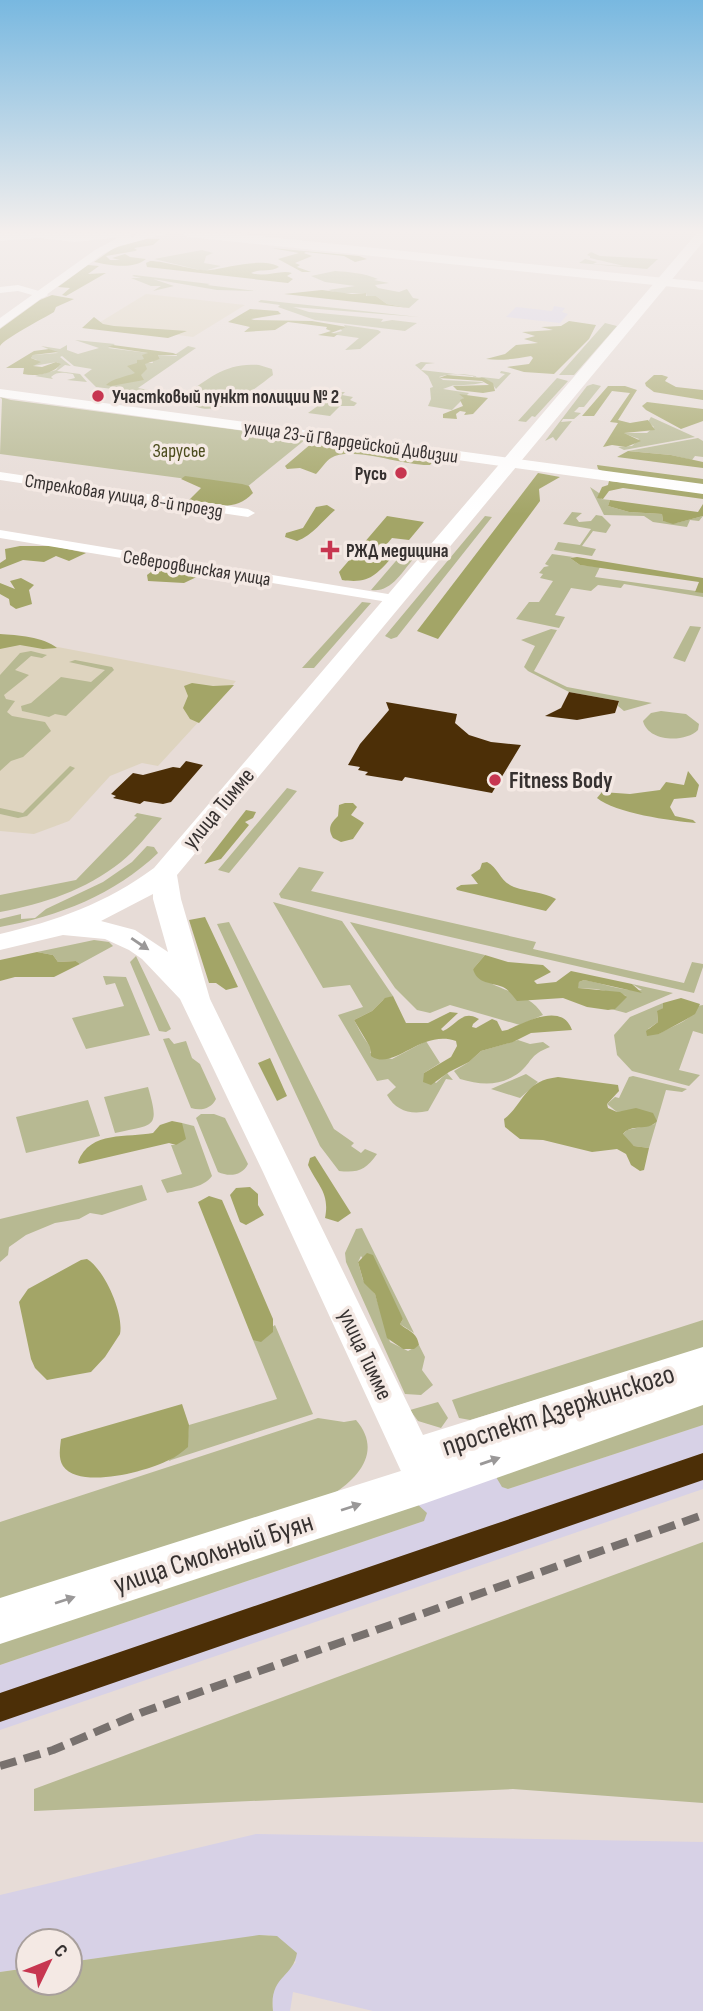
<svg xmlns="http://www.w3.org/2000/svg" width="703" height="2011" viewBox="0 0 703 2011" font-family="'Sofia Sans Condensed',sans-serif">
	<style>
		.industrial { fill: #d7d1e6 }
		.medical { fill: #ded4bf }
		.green { fill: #b7b992 }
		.forest { fill: #a3a567 }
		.building { fill: #4c2f07 }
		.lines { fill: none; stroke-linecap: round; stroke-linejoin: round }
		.minor { fill: #fff; fill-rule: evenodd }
		.tertiary { fill: #fff; fill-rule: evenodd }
		.secondary { fill: #fff; fill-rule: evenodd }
		.primary { fill: #fff; fill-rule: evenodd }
		.rail { stroke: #78716e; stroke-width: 8; stroke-dasharray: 17 8; stroke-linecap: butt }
		.oneway { fill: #9a9898 }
		.poi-dot { fill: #c73650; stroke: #f4e9e4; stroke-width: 2.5 }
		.labels { text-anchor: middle; stroke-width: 7; stroke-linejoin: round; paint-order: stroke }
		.far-poi-label { font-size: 19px; font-weight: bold; fill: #363130; stroke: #f4e9e4; text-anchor: start }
		.far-street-label { font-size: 19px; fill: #363130; stroke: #f4e9e4 }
		.far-park-label { font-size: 19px; fill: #4c4c1d; stroke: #f4e9e4 }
		.poi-label { font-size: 23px; font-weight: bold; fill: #363130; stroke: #f4e9e4; text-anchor: start }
		.street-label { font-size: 23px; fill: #363130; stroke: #f4e9e4 }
		.near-street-label { font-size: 28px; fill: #363130; stroke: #f4e9e4 }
	</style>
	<rect width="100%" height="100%" fill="#e7dcd7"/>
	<!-- industrial -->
	<path class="industrial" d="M554 306 565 308 562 312 568 314 560 323 506 317 516 307 552 311Z
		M703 1425V1489L0 1730V1665L424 1521 415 1502 498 1471 508 1489Z
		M256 1834 703 1842V2011H373L293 1992 290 2011H273L272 1996 278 1980 296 1962 269 1935 70 1962V1941H28V1968L0 1972V1895Z"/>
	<!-- medical -->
	<path class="medical" d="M146 294 245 305 193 337 97 324Z
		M0 636 236 681 158 766 142 763 110 776 69 821 34 834 0 831Z"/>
	<!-- green -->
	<path class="green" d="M202 250 213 253 206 256 204 263 221 266 204 271 154 259Z
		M591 252 600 256 658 259 647 269 579 263 585 259 597 262 593 264 624 266 590 258V256L587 255Z
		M335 271C350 272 363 273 378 279L374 280 389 283 375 285 378 288 399 292 407 289 413 298 419 299 409 308 387 304 376 296 367 297 366 293H338L328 290 355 286 325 282 311 276Z
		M134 275 210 284 207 285 256 291 217 290 153 279 174 286 153 291 161 286H151L131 278H141L132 276Z
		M261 300 419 317 293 307 309 312 383 319 381 322 392 320 417 323 405 331 315 320 278 307 280 305 258 302Z
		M605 323 617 326 574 375H559Z
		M344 325 378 330 381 332 360 349 345 350 359 338 330 334 342 331 340 328H346Z
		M75 340 115 344 108 348 148 353 145 359 138 360 142 363H153L152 360 160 359 158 355 177 356 176 354 188 346 196 348 138 388 154 391 146 393 96 387 84 375 92 369 74 366 62 356 60 357 71 366 65 365 57 371 80 374 87 382 67 380 75 378 73 374C65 373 57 371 51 377L53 379 35 376 56 370 60 365 57 362 33 366 37 360 31 358 33 355 58 353 41 346 60 349 67 345V350L78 354 99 348Z
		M421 362 435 363 426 364 421 370 499 379 505 374 500 373 501 371 511 373 496 389C487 374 456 371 439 377L443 380 484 382C475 386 446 385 433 387L454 385 443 389 469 393 452 410 428 406 431 399 430 388 433 387 428 376 415 365Z
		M259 365 272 369 273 375C249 393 213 425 183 399L185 395C209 378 227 362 259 365Z
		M557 378 568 381 535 417 532 416 526 422 518 421Z
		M593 384 601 386 584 407H579L574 412 581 413 574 419H563L561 422 572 421 556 441 553 437 545 441 587 386Z
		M337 392H345L342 395 353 397 350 400 357 403 354 406H340L330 416 308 413Z
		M0 397 11 400 306 439 247 487 0 454 2 399Z
		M651 417 695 437 624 450 618 447 632 446 639 439 623 433H647L654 427 648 422Z
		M698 438 703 441V457L695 456 692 460 671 455 628 451Z
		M590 487 599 493 601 499 610 500 608 506 629 512 662 514 663 521 676 523 703 516 699 521 690 520 687 527 653 522 644 516 604 515Z
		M572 512 582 513 576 518 579 522 591 521 596 515 602 516 611 525 606 533 593 531 582 546 596 549 592 556 554 550 558 542 580 545 591 529 563 524Z
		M485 516 492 517 397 637 391 639 385 636Z
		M552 554 573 557 570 558 580 565 600 567 595 577 703 592V597L624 584 621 588 598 585 591 591 571 588 555 615 565 617 559 628 516 619 529 602H539L553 581 540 578 543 574 539 573 544 567 549 566 545 564Z
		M401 555 414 558C402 572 391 593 371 590Z
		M362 602 371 603 314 668H302Z
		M690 626 701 627 685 662 673 658Z
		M551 629 557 630 534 671 567 687 652 703 624 711 618 706 619 701 569 692 528 671 524 667 535 646 521 640Z
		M31 651 47 655 42 658 31 656 15 670 29 675 4 695 6 699 15 701 7 712 12 716 45 722 51 731 23 757 11 761 0 771V675L20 653Z
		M75 660 112 667 114 670 66 716 55 714 49 717 22 711 21 706 31 703 61 677 91 682 105 670 69 662Z
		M661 711 686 714 699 724 698 730C685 743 648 742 643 721L651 713Z
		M70 766 75 768 27 816 18 818 0 814V808L23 813Z
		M287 788 297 791 229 873 218 870Z
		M137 813 162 818C149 833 136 850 121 862 86 890 43 904 0 912V895L76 880 137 817 134 816Z
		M147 846 154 847 158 853C114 895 59 916 0 927V919L21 914V919L35 918 46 909 103 882 132 862Z
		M299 867 324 872 311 891 536 942 533 949 684 983 692 962 703 964V967L694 993 281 898 279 894Z
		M273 902 342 921 393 996 383 1000 372 1011 354 1020C359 1029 364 1040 371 1047L370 1053 392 1059 426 1041 440 1063 424 1073 436 1083 447 1073 453 1080 446 1079 428 1111C411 1115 396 1111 387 1095L396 1087 388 1079 377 1081 338 1015 363 1007 350 985 323 988Z
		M229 922 334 1129 354 1143 351 1146 361 1153 365 1149 377 1154C366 1170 358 1173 339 1171L320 1146 217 924Z
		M350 922 485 955 473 969C491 993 527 988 543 1015L520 1025 450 1005 430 1013 417 1010 395 988Z
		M94 940 109 942 113 946 80 964 76 961 58 962 53 955 37 952Z
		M136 956 171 1029 166 1032 159 1031 130 962Z
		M103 976 126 977 150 1035 86 1049 72 1018 124 1006 115 983 106 985Z
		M584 980C603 983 623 992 642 990L632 984 673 993 626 1013 611 1009 626 997 625 995 596 989 577 988 579 982Z
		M663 1003V1008L657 1012 658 1022 648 1029 659 1034C672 1025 692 1022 697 1006L703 1005V1034L693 1031 679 1070 700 1075 689 1086 632 1071 617 1055 614 1035 630 1017Z
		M169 1038 174 1044 186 1041 192 1058 200 1064 216 1099C211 1109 201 1111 191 1108L163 1039Z
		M518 1040 530 1044 543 1042 550 1047C529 1055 533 1061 520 1072 500 1087 481 1085 460 1079L454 1071 469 1062 481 1051Z
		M526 1074 538 1082 520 1098 491 1089Z
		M633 1076 687 1089 682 1092 666 1090 649 1148 634 1146 622 1135 627 1130 655 1124 640 1110 617 1112 607 1104 615 1097 619 1098 629 1077Z
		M148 1087C160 1129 155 1124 115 1133L104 1097Z
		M88 1100 100 1136 26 1153 16 1117Z
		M201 1114H214L225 1118 248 1164C242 1176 229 1177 218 1172L196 1118Z
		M182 1123 194 1126 212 1176C203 1189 181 1189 167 1193L161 1180 182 1174 171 1145H176Z
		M142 1185 147 1200 102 1215 90 1213 79 1219 55 1223 26 1235 9 1247 8 1255 0 1262V1219Z
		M362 1228 414 1333 400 1324 403 1319 361 1256 358 1262 363 1280 375 1294 390 1342 408 1351 419 1345 425 1357 422 1370 433 1385 421 1395 405 1394 346 1262 345 1253 356 1229Z
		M703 1320V1349L470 1420 459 1418 452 1400Z
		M275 1325 313 1414 168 1461 187 1447 189 1425 277 1399 253 1340Z
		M438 1402 448 1418 441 1428 418 1421 410 1410Z
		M703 1402V1425L508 1489 502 1487 496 1477Z
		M318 1418 344 1422 356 1420C382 1450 360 1477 333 1494L0 1604V1522Z
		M415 1502 427 1513 424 1521 0 1665V1638Z
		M703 1542V1803L513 1789 34 1811V1789Z
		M259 1935 277 1936 297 1953C293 1978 269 1976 273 2011H0V1972L28 1968V1983H70V1962Z"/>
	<!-- forest -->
	<path class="forest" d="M146 239H160L153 245 134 248 137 250 135 251 106 256 110 260H120L112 258 125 254 130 257 146 259C133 270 109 265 94 262L114 248Z
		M271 248 359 256 367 259 355 262 344 256 306 252 304 253 312 256 295 263 300 265 297 267 311 272H302L278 259 299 253Z
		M150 261C167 261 197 272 210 270 227 268 264 257 279 267 270 273 260 268 251 273 266 278 281 269 292 273L287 276 293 279 288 283 147 267 146 263Z
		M88 265 99 266 88 274 106 273 66 296 62 295 70 288 58 287Z
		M322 290 352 294 366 293V296H376L387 304 409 308 284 294Z
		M52 295 74 299 56 307 54 312C42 319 4 339 0 346V329L40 300Z
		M250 309 278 311 281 314 251 319 254 320 312 321 347 327 331 333 338 334 334 337 318 335 331 331 326 329 327 327 288 322 275 330 244 332 250 327 228 322Z
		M94 317 103 324 114 326 187 331 168 338 82 328Z
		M569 321 596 325 589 339 554 374 524 372 507 367 529 364 533 358 531 356C515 359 500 361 486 359L505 354 516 345 538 343 524 339 535 336 522 332 553 330 541 327 561 326Z
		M113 345 173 353 178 355H158L160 359 145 364 147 369 141 375 144 380 111 386 106 385C111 379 128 376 135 373L127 366 137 363V360L144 359 142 355 148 353 108 347Z
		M49 349 58 352 33 355 31 358 41 362 33 366 42 367 56 362 61 364C53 374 36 377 23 374L24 368H6L34 351Z
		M447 375 484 378 493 383 495 391 483 393 457 390 453 386 489 385 482 381 439 378Z
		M662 375 668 377 665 381 676 387 703 390V400L654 392 646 386 645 383 654 375Z
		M608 386H625L637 390 618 420 630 423 648 420 655 430 624 433 641 441 626 447 612 445 603 447 618 423 610 422 630 393 612 391 594 416H582Z
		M459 394 488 398 473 414 464 415 466 412 460 411 456 414 457 419 443 418V414L463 406 460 400 464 398Z
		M647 402 703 409V421L681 429 646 410 642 406Z
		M319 442 435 459 430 465C403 466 351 445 331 458 326 461 321 469 316 474L300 468 287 469 285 466 312 443Z
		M628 451 671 455 703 462V468L617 457Z
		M597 465 703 479V486L604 472 598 469Z
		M538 473 560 477 539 489 540 501 438 639 417 631Z
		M185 476 242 484 249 486 253 493C235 513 212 504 188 501L201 488 181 479Z
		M609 481 703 492V499L623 488 609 491 603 499 597 498 602 487 608 485Z
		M610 500 698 512 703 504V516L673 524 663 521 662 514 629 512 608 506Z
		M327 505 335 510C322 521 313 535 297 541L285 537 286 533 303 528 316 507Z
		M387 516 424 522 409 540 392 538 380 552 394 555C376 575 370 584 342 580L339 572Z
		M20 546H53L86 553 69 561 56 556 44 562 23 560 0 569V563L6 559 5 549Z
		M577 557 703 578V593L695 592 699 582 580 565 570 558Z
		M168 566 204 571 205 573 184 583 148 581 147 575 155 569Z
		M21 578 34 585 29 590 32 604 16 609 10 605 9 599 0 594V583L15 589 10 581Z
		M0 634C17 635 44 637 57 648L43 649 20 645 0 649Z
		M192 683 213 686 234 685 199 723 190 719 183 708 188 696 184 686Z
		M688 771 699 785 696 797 674 799 670 807 675 816 693 820 696 823C671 821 615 813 597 798L602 792 630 794 660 790 666 782 684 785Z
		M345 803H353L357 807 351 815 364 823 353 839 341 842 333 838C327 828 331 823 338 816L339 805Z
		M246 810 256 812 253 818 245 822 249 825 221 859 204 864Z
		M487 862C499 868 499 881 514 887 528 892 544 892 556 899L546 911 457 890 456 888 461 885 478 884 471 875 480 869 482 863Z
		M205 917 238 987 226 990 216 983H209L189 920Z
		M37 952 53 955 58 962 76 961 80 964 54 977H15L0 981V960Z
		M485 955 508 962 543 965 551 972 534 981 537 984 556 982 571 971 632 984 642 993 584 980 579 982 578 988 620 992 627 997 615 1009 608 1010 587 1007 563 998 517 1001C512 995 508 988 500 986 488 982 477 983 473 969Z
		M393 996 406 1023H428L450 1012 458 1013 441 1029 443 1031C457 1025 462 1009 479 1019L473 1024 472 1027 476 1028 492 1019 497 1021 502 1031 507 1030C524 1023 562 1001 572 1030L531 1033 513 1042 481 1051 469 1062 449 1072 431 1085 423 1082 424 1073 451 1057 457 1046 456 1041C420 1029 394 1072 371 1056L370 1047 354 1020 372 1011 385 998Z
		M681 998 700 1004 695 1014 685 1020 659 1034 647 1036 646 1031 658 1022 657 1011 663 1008V1003Z
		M270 1058 287 1096 277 1101 258 1063Z
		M558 1077 618 1085 619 1091 607 1104 608 1108 617 1112 636 1108 653 1113 657 1121C648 1132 631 1123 623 1134L634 1146 649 1148 644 1170 640 1171 631 1165 626 1154 617 1149 592 1152 543 1140 520 1139 505 1127 504 1119C525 1103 523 1081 558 1077Z
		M172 1121 182 1123 186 1139 176 1145 169 1143 79 1164 78 1162C90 1130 128 1138 153 1133L160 1125Z
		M315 1156 351 1213 338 1222 325 1218C330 1193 318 1186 308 1165L310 1158Z
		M250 1187 258 1194V1205L264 1215 246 1225 240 1222 230 1195 236 1188Z
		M209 1196 222 1200 273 1319V1332L261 1342 253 1340 198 1202Z
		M367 1253 373 1255 403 1319 400 1324C408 1331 417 1332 419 1345L414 1349H403L387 1338 375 1294 364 1283 358 1262Z
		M87 1259C105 1270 124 1314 120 1334L105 1357 91 1372 47 1380 35 1368 31 1359 19 1302 28 1289 81 1260Z
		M182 1404 189 1425 188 1447C182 1452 176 1457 169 1460 148 1471 80 1490 63 1466 58 1458 60 1448 61 1439Z"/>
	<!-- building -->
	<path class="building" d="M569 692 619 701 615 713 577 720 545 716 561 708Z
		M386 702 457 714 455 723 469 735 491 742 521 745 492 793 405 777 402 781 365 775 368 772 358 770 360 767 348 765 360 744 389 710Z
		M186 761 203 765 171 802 163 804 144 801 140 804 113 798 116 796 111 794 133 773 143 775 173 767 180 768Z
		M703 1453V1480L0 1722V1693Z"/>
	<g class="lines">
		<!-- minor -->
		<path class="minor" d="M18 285 46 293 48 295 43 298 18 291 0 293V287Z
			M0 472 248 509 255 513 248 517 0 480Z
			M0 530 394 595 401 599 394 603 0 538Z"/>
		<!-- tertiary -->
		<path class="tertiary" d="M122 233H132L131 237 149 233H169L119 246 103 254 0 328V318L95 250 121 236Z
			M0 389 703 484V494L0 397Z"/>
		<!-- secondary -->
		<path class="secondary" d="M697 233H703V242L177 875 181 899 210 999 423 1435 703 1347V1377L437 1464 446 1483 440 1495 426 1501 412 1495 263 1172 180 999 142 959 129 950 105 939 63 935 0 950V934C56 921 107 903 154 868ZM153 894V899L168 952 135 930 101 921Z"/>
		<!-- primary -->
		<path class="primary" d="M0 233H129L122 237 75 242 39 238 0 241Z
			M135 233H158C153 239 140 239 135 233Z
			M181 233H230L703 282V290L188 237Z
			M703 1369V1405L426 1503 0 1644V1598L426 1463Z"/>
		<!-- rail -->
		<path class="rail" d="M0 1766 53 1750 143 1712 703 1515"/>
	</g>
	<!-- one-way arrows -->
	<defs><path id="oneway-solid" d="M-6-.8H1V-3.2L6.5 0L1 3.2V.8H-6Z" transform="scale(1.75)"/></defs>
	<g class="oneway">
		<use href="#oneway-solid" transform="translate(140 944) rotate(34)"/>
		<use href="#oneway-solid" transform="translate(490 1461) rotate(-19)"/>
		<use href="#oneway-solid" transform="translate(351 1507) rotate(-18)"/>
		<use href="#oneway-solid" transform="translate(65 1600) rotate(-18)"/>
	</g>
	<!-- sky -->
	<linearGradient id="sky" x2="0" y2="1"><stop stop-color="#78b8e0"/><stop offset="0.45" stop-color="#f4efed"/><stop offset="1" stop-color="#f4efed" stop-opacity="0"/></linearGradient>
	<rect width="703" height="515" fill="url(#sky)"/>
	<!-- markers -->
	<g class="poi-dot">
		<circle cx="98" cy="396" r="7"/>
		<circle cx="401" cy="473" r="7"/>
		<path d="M326.5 539.5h7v7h7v7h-7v7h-7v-7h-7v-7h7z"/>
		<circle cx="495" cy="780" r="7"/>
	</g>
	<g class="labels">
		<!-- far-poi labels -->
		<g class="far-poi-label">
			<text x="112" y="403">Участковый пункт полиции № 2</text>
			<text x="387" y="480" text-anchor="end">Русь</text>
			<text x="346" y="557">РЖД медицина</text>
		</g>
		<!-- far-street labels -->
		<g class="far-street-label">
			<text transform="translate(351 441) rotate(8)" y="7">улица 23-й Гвардейской Дивизии</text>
			<text transform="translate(124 495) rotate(9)" y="7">Стрелковая улица, 8-й проезд</text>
			<text transform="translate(197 567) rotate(9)" y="7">Северодвинская улица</text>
		</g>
		<!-- far-park labels -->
		<g class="far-park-label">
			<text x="179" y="457">Зарусье</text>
		</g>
		<!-- poi labels -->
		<g class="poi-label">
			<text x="509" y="788">Fitness Body</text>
		</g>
		<!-- street labels -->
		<g class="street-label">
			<text transform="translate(218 808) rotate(-50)" y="8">улица Тимме</text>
			<text transform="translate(366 1354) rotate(65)" y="8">улица Тимме</text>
		</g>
		<!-- near-street labels -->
		<g class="near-street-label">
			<text transform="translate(558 1409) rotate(-18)" y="10">проспект Дзержинского</text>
			<text transform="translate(213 1552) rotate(-18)" y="10">улица Смольный Буян</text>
		</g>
	</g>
	<!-- north arrow -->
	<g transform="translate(49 1962) rotate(47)"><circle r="33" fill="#f4e9e4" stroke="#a89f9c" stroke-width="2"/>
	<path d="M0-5L12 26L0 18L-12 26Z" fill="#c73650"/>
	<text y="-10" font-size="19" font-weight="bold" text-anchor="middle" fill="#363130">С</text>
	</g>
</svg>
